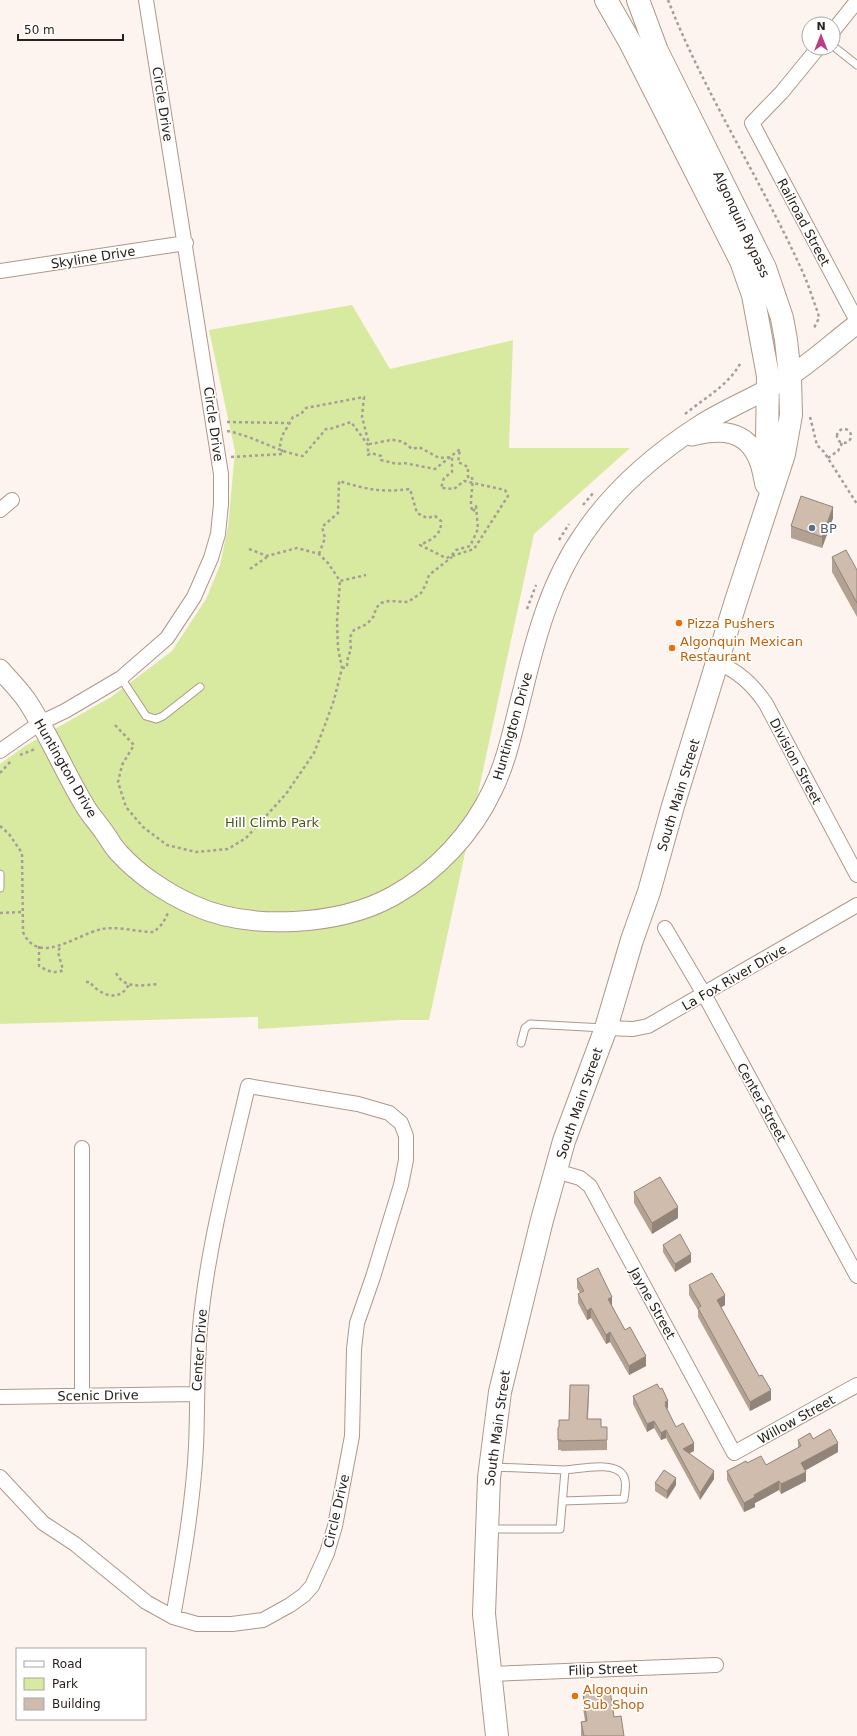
<svg xmlns="http://www.w3.org/2000/svg" width="857" height="1736" viewBox="0 0 857 1736" font-family="'DejaVu Sans',sans-serif">
	<style>
		.green { fill: #d8ea9f }
		.lines { fill: none; stroke-linecap: round; stroke-linejoin: round }
		.lane-casing { stroke: #ae988b; stroke-width: 9 }
		.street-casing { stroke: #ae988b; stroke-width: 16 }
		.secondary-casing { stroke: #ae988b; stroke-width: 21 }
		.primary-casing { stroke: #ae988b; stroke-width: 24 }
		.path { stroke: #a79d98; stroke-width: 2.5; stroke-dasharray: 3 3; stroke-linecap: butt }
		.lane { stroke: #fff; stroke-width: 7 }
		.street { stroke: #fff; stroke-width: 14 }
		.secondary { stroke: #fff; stroke-width: 19 }
		.primary { stroke: #fff; stroke-width: 22 }
		.wall { fill: #b3a294 }
		.shaded-wall { fill: #928478 }
		.building { fill: #d0bcac; stroke: #928478 }
		.service-dot { fill: #5c6f8a; stroke: #fff; stroke-width: 1.5 }
		.food-dot { fill: #e8710a; stroke: #fff; stroke-width: 1.5 }
		.labels { text-anchor: middle; stroke-width: 3.5; stroke-linejoin: round; paint-order: stroke }
		.street-label { font-size: 13px; fill: #2a211c; stroke: #fff }
		.service-label { font-size: 13px; fill: #4e5e75; stroke: #fff; text-anchor: start }
		.food-label { font-size: 13px; fill: #c56008; stroke: #fff; text-anchor: start }
		.park-label { font-size: 13px; fill: #495513; stroke: #fff }
	</style>
	<rect width="100%" height="100%" fill="#fef4ef"/>
	<!-- green -->
	<path class="green" d="M352 305 390 369 513 340 509 448H630L534 534 429 1020H400L258 1029V1017L0 1024V764L25 746 111 697 172 651 206 599 220 565 228 527 235 451 209 330Z"/>
	<g class="lines">
		<defs>
			<path id="lane" d="M833 46 857 65
				M121 678 146 716 156 719 163 716 200 687
				M0 874V888
				M521 1043 525 1028 530 1024 604 1028
				M562 1501 624 1499C625 1492 627 1483 624 1477 617 1460 580 1469 565 1470
				M489 1529H560L565 1470 494 1467"/>
			<path id="street" d="M833 31 857 1
				M818 48 782 92 752 123 857 321
				M0 271 186 243
				M0 510 12 500
				M718 663C739 671 754 686 766 704L857 875
				M0 751 40 723 65 711 121 678 167 638 194 597 211 558 218 534 221 504V474L146 0
				M665 928 704 994 857 1276
				M606 1028 633 1029 648 1026 857 905
				M82 1148V1395
				M556 1171 580 1178 590 1186 734 1453 857 1385
				M0 1397 196 1394
				M0 1477 43 1523 75 1544 146 1602 173 1617 197 1624H232L263 1620 290 1605 304 1595 312 1586 327 1553 335 1526 352 1436 354 1349 357 1323 373 1277 401 1185 406 1160V1136L401 1123 389 1113 358 1104 248 1086C231 1160 211 1233 202 1308 196 1354 198 1401 196 1447 193 1504 183 1561 173 1617
				M490 1674 716 1665"/>
			<path id="secondary" d="M692 436C720 429 747 429 759 461 762 468 763 477 765 485
				M0 669C10 681 21 691 29 704 50 737 65 773 85 806 90 815 98 823 104 832 109 839 113 847 119 853 138 874 166 893 193 905 249 931 339 926 393 896 436 872 472 834 493 789 508 758 514 724 523 690 536 636 551 581 583 535 613 490 655 454 700 425 727 408 758 396 785 379 810 364 833 342 857 324"/>
			<path id="primary" d="M606 0 630 42 741 261 753 295 768 376 767 441 772 482
				M497 1736 484 1614 489 1478 500 1392 542 1220 564 1141 606 1028 632 940 649 892 673 806 735 604 784 454 791 415 790 377 786 340 782 318 765 268 657 51 638 0"/>
		</defs>
		<!-- lane casing -->
		<use href="#lane" class="lane-casing"/>
		<!-- street casing -->
		<use href="#street" class="street-casing"/>
		<!-- secondary casing -->
		<use href="#secondary" class="secondary-casing"/>
		<!-- primary casing -->
		<use href="#primary" class="primary-casing"/>
		<!-- path -->
		<path class="path" d="M668 0C704 92 758 175 799 264 807 280 812 297 818 313L819 318 814 328
			M685 414C706 397 729 385 741 362
			M810 417 817 445 824 452 857 504
			M227 422 288 423
			M837 436a7 7 0 1 1 14 0a7 7 0 1 1-14 0Z
			M227 431C254 436 277 452 303 456L326 429H330L351 422 368 445V455L371 453 381 456V460L397 464 404 463 435 469 460 449 458 462 468 467V477L470 479 472 478C474 489 468 502 473 512L476 506 478 529 470 546 456 550 451 556
			M231 457 283 454 280 445 282 436 293 417 301 414 306 408 364 397 362 417 369 444C388 442 396 434 412 449L419 447 439 458 452 457V472L444 478 441 488 454 489 464 481 505 490 508 496 474 549 446 558 420 545C431 540 442 535 441 521L435 516 427 518 417 513 410 489C381 493 366 489 339 481L338 513 322 527 325 538 319 554
			M828 458 838 451 842 443
			M583 505 594 492
			M559 540 569 524
			M249 549 267 556 297 548 319 554 328 563 340 581 366 575
			M250 569 267 557
			M527 609 536 585
			M342 668 347 667 348 656 351 650 350 637 354 630 367 624 374 616 376 608 381 603 389 601 408 602 421 593 426 584 429 575 452 557
			M115 725 134 745 122 765 118 782 126 807 143 827 167 845 196 852 228 849 246 838 286 794 314 753 325 725 334 700 342 668 338 648 337 621 340 581
			M20 755 35 749
			M0 773 11 761
			M0 826 9 834 22 853 23 932C38 967 77 934 102 929 119 926 137 932 154 932L163 923 169 911
			M0 913 23 912
			M39 946V966C46 970 55 975 63 970L58 952 60 947
			M116 973C125 990 143 985 159 984
			M86 982H90C96 991 111 1000 122 993 125 991 127 987 129 985"/>
		<!-- lane -->
		<use href="#lane" class="lane"/>
		<!-- street -->
		<use href="#street" class="street"/>
		<!-- secondary -->
		<use href="#secondary" class="secondary"/>
		<!-- primary -->
		<use href="#primary" class="primary"/>
	</g>
	<!-- wall -->
	<path class="wall" d="M833 518 822 548 791 538V526Z
		M832 557 857 570V617L832 572Z
		M634 1192 678 1218 652 1234 634 1203Z
		M663 1245 691 1262 675 1272 663 1252Z
		M577 1279 612 1306 625 1330 646 1366 629 1375 610 1342 606 1344 591 1318 587 1320 578 1303V1294L580 1293 577 1288Z
		M689 1285 725 1305 721 1307 771 1400 750 1411 698 1317V1310L689 1295Z
		M589 1396 588 1419 601 1427H607V1450L561 1451V1450H558V1428L559 1427 569 1420Z
		M633 1396 668 1408 667 1409 676 1427 694 1451 689 1453 714 1479 700 1500 666 1438 661 1440 654 1428 647 1432 633 1404Z
		M813 1439 838 1452 805 1470 806 1481 781 1494 779 1490 755 1503V1507L744 1512 727 1480V1471L747 1463 766 1465 798 1448V1440Z
		M655 1483 676 1485 667 1499 655 1491Z
		M583 1694 614 1717 624 1736H581V1722L585 1721 583 1708Z"/>
	<!-- shaded-wall -->
	<path class="shaded-wall" d="M833 507V518L822 548V537Z
		M678 1207V1218L652 1234V1223Z
		M691 1254V1262L675 1272V1264Z
		M725 1295V1305L717 1310V1300Z
		M612 1297V1306L608 1299Z
		M591 1308V1318L587 1320V1311Z
		M610 1332V1342L606 1344V1335Z
		M646 1356V1366L629 1375V1366Z
		M771 1390V1400L750 1411V1402Z
		M668 1401V1408L666 1409 665 1412V1402Z
		M654 1421V1428L647 1432V1424Z
		M666 1430V1438L661 1440V1433Z
		M694 1443V1451L683 1457V1449Z
		M838 1443V1452L801 1473V1463Z
		M714 1471V1479L700 1500V1493Z
		M806 1472V1481L781 1494V1484Z
		M676 1478V1485L667 1499V1491Z
		M779 1481V1490L755 1503V1507L744 1512V1503L754 1495Z"/>
	<!-- building -->
	<path class="building" d="M801 496 833 507 822 537 791 526Z
		M846 550 857 570V603L832 557Z
		M660 1177 678 1207 652 1223 634 1192Z
		M680 1234 691 1254 675 1264 663 1245Z
		M598 1268 612 1297 608 1299 625 1330 630 1327 646 1356 629 1366 610 1332 606 1335 591 1308 587 1311 578 1294 584 1291 577 1279Z
		M712 1273 725 1295 717 1300 759 1376 762 1375 771 1390 750 1402 698 1308 701 1306 689 1285Z
		M657 1384 660 1389 662 1388 668 1401 665 1402 666 1404 665 1405 676 1427 683 1423 694 1443 683 1449 714 1471 700 1493 666 1430 661 1433 654 1421 647 1424 633 1396Z
		M570 1385H589L587 1419H601V1427H607V1440L561 1441V1440H558V1428L559 1427V1420H569Z
		M830 1429 838 1443 801 1463 806 1472 781 1484 779 1481 754 1495 755 1497 744 1503 727 1471 746 1461 747 1463 761 1456 766 1465 801 1446 798 1440 810 1433 813 1439Z
		M664 1470 676 1478 667 1491 655 1483Z
		M610 1690 614 1717 621 1716 624 1736H584L581 1722 587 1721 583 1694Z"/>
	<!-- markers -->
	<circle class="service-dot" cx="812" cy="528" r="4"/>
	<g class="food-dot">
		<circle cx="679" cy="623" r="4"/>
		<circle cx="672" cy="648" r="4"/>
		<circle cx="575" cy="1696" r="4"/>
	</g>
	<g class="labels">
		<!-- street labels -->
		<g class="street-label">
			<text transform="translate(163 104) rotate(81)" y="5">Circle Drive</text>
			<text transform="translate(804 222) rotate(62)" y="5">Railroad Street</text>
			<text transform="translate(742 224) rotate(65)" y="5">Algonquin Bypass</text>
			<text transform="translate(93 257) rotate(-9)" y="5">Skyline Drive</text>
			<text transform="translate(214 424) rotate(82)" y="5">Circle Drive</text>
			<text transform="translate(512 726) rotate(-74)" y="5">Huntington Drive</text>
			<text transform="translate(796 761) rotate(62)" y="5">Division Street</text>
			<text transform="translate(66 768) rotate(60)" y="5">Huntington Drive</text>
			<text transform="translate(678 795) rotate(-73)" y="5">South Main Street</text>
			<text transform="translate(734 977) rotate(-30)" y="5">La Fox River Drive</text>
			<text transform="translate(762 1102) rotate(61)" y="5">Center Street</text>
			<text transform="translate(579 1103) rotate(-71)" y="5">South Main Street</text>
			<text transform="translate(653 1303) rotate(61)" y="5">Jayne Street</text>
			<text transform="translate(199 1350) rotate(-86)" y="5">Center Drive</text>
			<text transform="translate(98 1395) rotate(-1)" y="5">Scenic Drive</text>
			<text transform="translate(796 1419) rotate(-29)" y="5">Willow Street</text>
			<text transform="translate(497 1428) rotate(-82)" y="5">South Main Street</text>
			<text transform="translate(336 1511) rotate(-77)" y="5">Circle Drive</text>
			<text transform="translate(603 1669) rotate(-2)" y="5">Filip Street</text>
		</g>
		<!-- service labels -->
		<g class="service-label">
			<text x="820" y="533">BP</text>
		</g>
		<!-- food labels -->
		<g class="food-label">
			<text x="687" y="628">Pizza Pushers</text>
			<text x="680" y="646">Algonquin Mexican<tspan x="680" dy="15">Restaurant</tspan></text>
			<text x="583" y="1694">Algonquin<tspan x="583" dy="15">Sub Shop</tspan></text>
		</g>
		<!-- park labels -->
		<g class="park-label">
			<text x="272" y="827">Hill Climb Park</text>
		</g>
	</g>
	<!-- legend -->
	<rect x="16" y="1648" width="130" height="72" fill="#ffffff" stroke="#aaa6a4"/>
	<rect x="24" y="1661" width="20" height="6" fill="#ffffff" stroke="#aaa6a4"/>
	<text x="52" y="1668" font-size="12" fill="#2a211c">Road</text>
	<rect x="24" y="1678" width="20" height="12" fill="#d8ea9f" stroke="#aaa6a4"/>
	<text x="52" y="1688" font-size="12" fill="#2a211c">Park</text>
	<rect x="24" y="1698" width="20" height="12" fill="#d0bcac" stroke="#aaa6a4"/>
	<text x="52" y="1708" font-size="12" fill="#2a211c">Building</text>
	<!-- north arrow -->
	<g transform="translate(821 36)"><circle r="19" fill="#ffffff" stroke="#aaa6a4"/>
	<path d="M0-3L7 15L0 10L-7 15Z" fill="#bc3c87"/>
	<text y="-6" font-size="11" font-weight="bold" text-anchor="middle" fill="#2a211c">N</text>
	</g>
	<!-- scale -->
	<path d="M18 34v6h105v-6" fill="none" stroke="#2a211c" stroke-width="2"/>
	<text x="24" y="34" font-size="12" fill="#2a211c" stroke="#ffffff" stroke-width="3" paint-order="stroke">50 m</text>
</svg>
